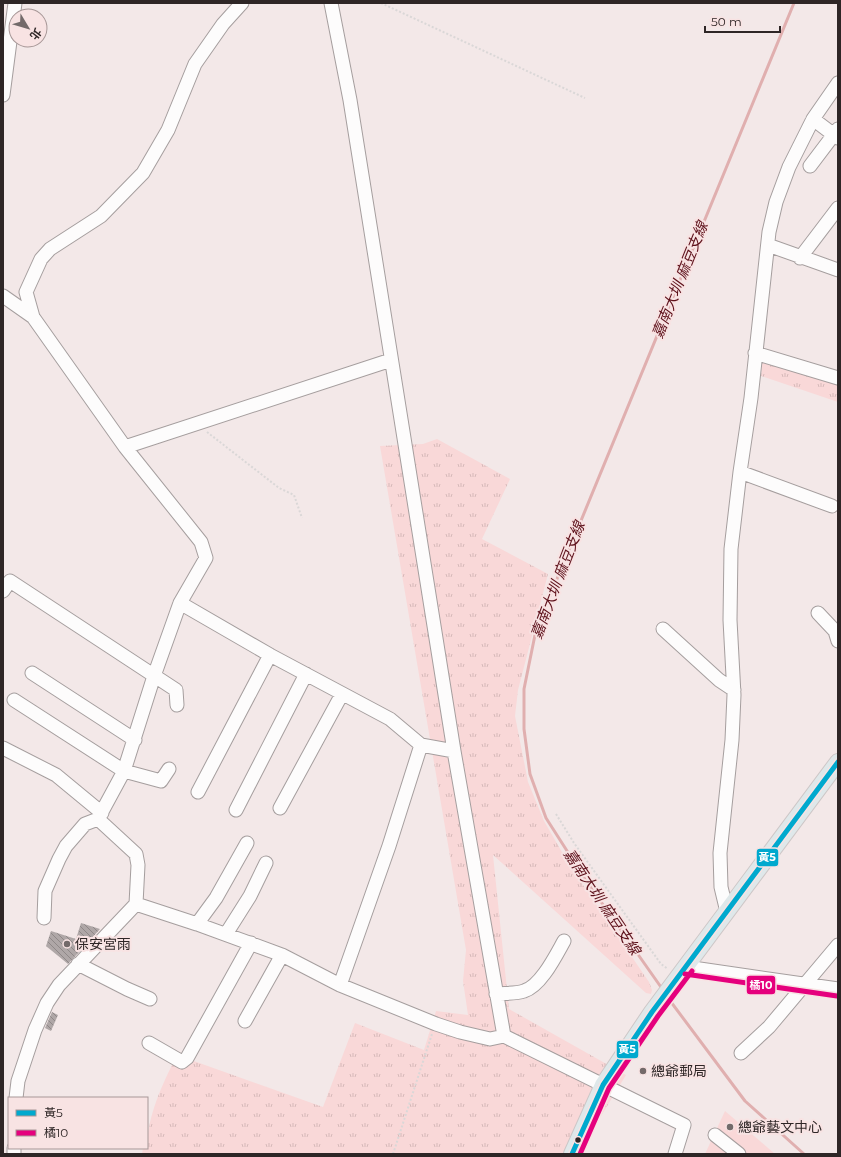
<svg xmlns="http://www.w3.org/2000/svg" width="841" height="1157" viewBox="0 0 841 1157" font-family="Montserrat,'Noto Sans TC',sans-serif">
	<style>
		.grass { fill: url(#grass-tufts) }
		.park { fill: #f9d8d8 }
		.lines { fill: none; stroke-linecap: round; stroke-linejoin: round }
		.stream { stroke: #e0afaf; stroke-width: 3 }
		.building { fill: url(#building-back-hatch) }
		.minor-casing { stroke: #a59e9e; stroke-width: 15 }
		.major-casing { stroke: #cdc7c7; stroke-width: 18 }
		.path { stroke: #dad7d7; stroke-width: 2; stroke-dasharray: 2 2; stroke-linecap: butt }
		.minor { stroke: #fdfcfc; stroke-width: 13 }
		.major { stroke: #dfe8ea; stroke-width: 16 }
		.bus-1-casing { stroke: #f8e3e3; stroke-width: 8 }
		.bus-2-casing { stroke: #f8e3e3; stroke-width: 8 }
		.bus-1 { stroke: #00a9ce; stroke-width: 5 }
		.bus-2 { stroke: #e5007d; stroke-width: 5 }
		.poi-dot { fill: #736a6a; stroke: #f8e3e3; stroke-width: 1.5 }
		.bus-dot { fill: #2e2626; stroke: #f8e3e3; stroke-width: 1.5 }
		.labels { text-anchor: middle; stroke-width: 4; stroke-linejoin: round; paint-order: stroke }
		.poi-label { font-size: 14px; fill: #2e2626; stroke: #f8e3e3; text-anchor: start }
		.water-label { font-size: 15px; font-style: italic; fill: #5d101a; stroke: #f8e3e3 }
		.line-badge { stroke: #f8e3e3; stroke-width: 1.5 }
		.badge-label { font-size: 11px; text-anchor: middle; font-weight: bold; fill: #fff }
	</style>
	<defs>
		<pattern id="grass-tufts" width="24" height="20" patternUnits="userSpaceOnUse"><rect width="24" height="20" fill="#f9d8d8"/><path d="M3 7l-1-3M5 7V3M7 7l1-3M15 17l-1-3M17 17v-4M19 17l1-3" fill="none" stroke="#d6b9b9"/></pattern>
		<pattern id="building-back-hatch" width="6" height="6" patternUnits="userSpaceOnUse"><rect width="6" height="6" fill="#afa7a7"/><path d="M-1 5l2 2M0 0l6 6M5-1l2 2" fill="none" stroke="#8f8888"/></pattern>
	</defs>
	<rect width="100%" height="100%" fill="#f3e8e8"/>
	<!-- grass -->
	<path class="grass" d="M763 355 838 381V402L761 376Z
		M437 439 510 479 482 539 548 574 518 690 515 716 528 782 544 821 570 866 649 982 652 990 651 994 646 993 493 855 509 1009 626 1075 578 1154H142L143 1148H147C147 1116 163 1083 177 1055L323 1107 355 1023 424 1050 436 1011 468 1015 463 981 466 950 380 446 423 444Z"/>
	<!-- park -->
	<path class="park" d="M725 1111 775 1154H705Z"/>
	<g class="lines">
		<!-- stream -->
		<path class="stream" d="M663 990 585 879 546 818 530 774 524 729V689L536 630 794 3
			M668 998 745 1101 804 1154"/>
	</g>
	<!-- building -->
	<path class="building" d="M81 923 100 929 68 964 46 946 51 931 76 939Z
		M52 1012 58 1015 51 1031 45 1028Z"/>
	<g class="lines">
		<defs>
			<path id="minor" d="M331 3 350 100 454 751 504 1036 684 1125 675 1154
				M3 95 15 3
				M813 119 838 138
				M810 166 838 129
				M768 245 838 270
				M800 258 838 208
				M3 296 33 317
				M755 353 838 378
				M125 447 391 360
				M740 472 832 506
				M3 591 10 581 176 690 177 705
				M180 603 270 655 390 719 421 745 454 751
				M818 613 835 631 838 641
				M663 629 719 680 734 690
				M32 673 135 740
				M14 700 124 771 161 781 169 769
				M3 748 56 775 102 813
				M198 792 270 655
				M280 808 342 694
				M236 810 306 674
				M136 904 197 924 282 955 340 985 436 1024 460 1032 490 1039 504 1036
				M727 912 721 887 720 853 732 740 734 695 730 620 731 549 740 472 751 398 769 232 776 202 789 167 813 119 838 83
				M44 918 45 891 59 859 66 846 85 824 98 819
				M197 924 216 898 247 843
				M226 934 250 896 266 863
				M78 964 127 989 150 999
				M686 967 838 989
				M340 985 389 846 421 745
				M496 994C504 993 515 994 524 991 541 986 556 955 564 941
				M245 1021 282 955
				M149 1043 182 1062 187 1058 251 943
				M741 1053 769 1027 838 945
				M16 1098 18 1081 35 1030 47 1003 59 985 136 904 138 865 136 854 98 819 124 771 154 676 180 603 206 558 201 542 125 447 33 317 26 292 41 259 50 249 101 216 143 173 168 130 195 64 223 24 242 3
				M715 1135 739 1154
				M14 1154V1148"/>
			<path id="major" d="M572 1154 603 1085 652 1012 838 762"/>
		</defs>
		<!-- minor casing -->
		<use href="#minor" class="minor-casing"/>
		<!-- major casing -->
		<use href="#major" class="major-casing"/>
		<!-- path -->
		<path class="path" d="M381 3 585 98
			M207 432 279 488 294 495 302 518
			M556 814 574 843 661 964 668 969
			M393 1154 432 1034"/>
		<!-- minor -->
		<use href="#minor" class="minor"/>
		<!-- major -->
		<use href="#major" class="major"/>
		<defs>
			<path id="bus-1" d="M572 1154 603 1085 652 1012 838 762"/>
			<path id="bus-2" d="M685 974 837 996
				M580 1154 609 1088 658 1016 692 971"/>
		</defs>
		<!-- bus-1 casing -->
		<use href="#bus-1" class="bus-1-casing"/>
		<!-- bus-2 casing -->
		<use href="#bus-2" class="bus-2-casing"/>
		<!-- bus-1 -->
		<use href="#bus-1" class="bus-1"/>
		<!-- bus-2 -->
		<use href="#bus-2" class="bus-2"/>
	</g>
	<!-- markers -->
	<g class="poi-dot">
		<circle cx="67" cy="944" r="4"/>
		<circle cx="643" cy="1071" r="4"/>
		<circle cx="730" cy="1127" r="4"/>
	</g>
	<circle class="bus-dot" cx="578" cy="1140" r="3.5"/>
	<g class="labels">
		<!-- poi labels -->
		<g class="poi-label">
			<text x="75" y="949">保安宮雨</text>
			<text x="651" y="1076">總爺郵局</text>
			<text x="738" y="1132">總爺藝文中心</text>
		</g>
		<!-- water labels -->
		<g class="water-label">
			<text transform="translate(680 280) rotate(-68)" y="5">嘉南大圳 麻豆支線</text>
			<text transform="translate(558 580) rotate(-69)" y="5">嘉南大圳 麻豆支線</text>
			<text transform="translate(602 902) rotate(56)" y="5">嘉南大圳 麻豆支線</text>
		</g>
	</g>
	<g class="line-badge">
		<rect x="756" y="848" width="23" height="19" rx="4" fill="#00a9ce"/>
		<rect x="746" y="975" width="30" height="20" rx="4" fill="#e5007d"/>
		<rect x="616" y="1040" width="23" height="19" rx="4" fill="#00a9ce"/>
	</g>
	<g class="badge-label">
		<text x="767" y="861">黃5</text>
		<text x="761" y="989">橘10</text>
		<text x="627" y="1053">黃5</text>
	</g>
	<!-- border -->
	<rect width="841" height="1157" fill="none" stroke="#2e2626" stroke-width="8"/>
	<!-- legend -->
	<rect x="8" y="1097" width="140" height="52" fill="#f8e3e3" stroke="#a79797"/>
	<rect x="16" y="1110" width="20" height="6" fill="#00a9ce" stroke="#a79797"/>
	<text x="44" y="1117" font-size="12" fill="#2e2626">黃5</text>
	<rect x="16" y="1130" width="20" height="6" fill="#e5007d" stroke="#a79797"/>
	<text x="44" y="1137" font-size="12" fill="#2e2626">橘10</text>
	<!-- north arrow -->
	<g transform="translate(28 28) rotate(128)"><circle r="19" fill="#f8e3e3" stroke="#a79797"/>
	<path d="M0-3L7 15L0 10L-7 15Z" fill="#736a6a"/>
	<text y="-6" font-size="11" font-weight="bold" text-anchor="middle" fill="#2e2626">北</text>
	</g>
	<!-- scale -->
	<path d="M705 26v6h75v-6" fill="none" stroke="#2e2626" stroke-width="2"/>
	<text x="711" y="26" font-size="12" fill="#2e2626" stroke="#f8e3e3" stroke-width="3" paint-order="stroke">50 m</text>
</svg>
